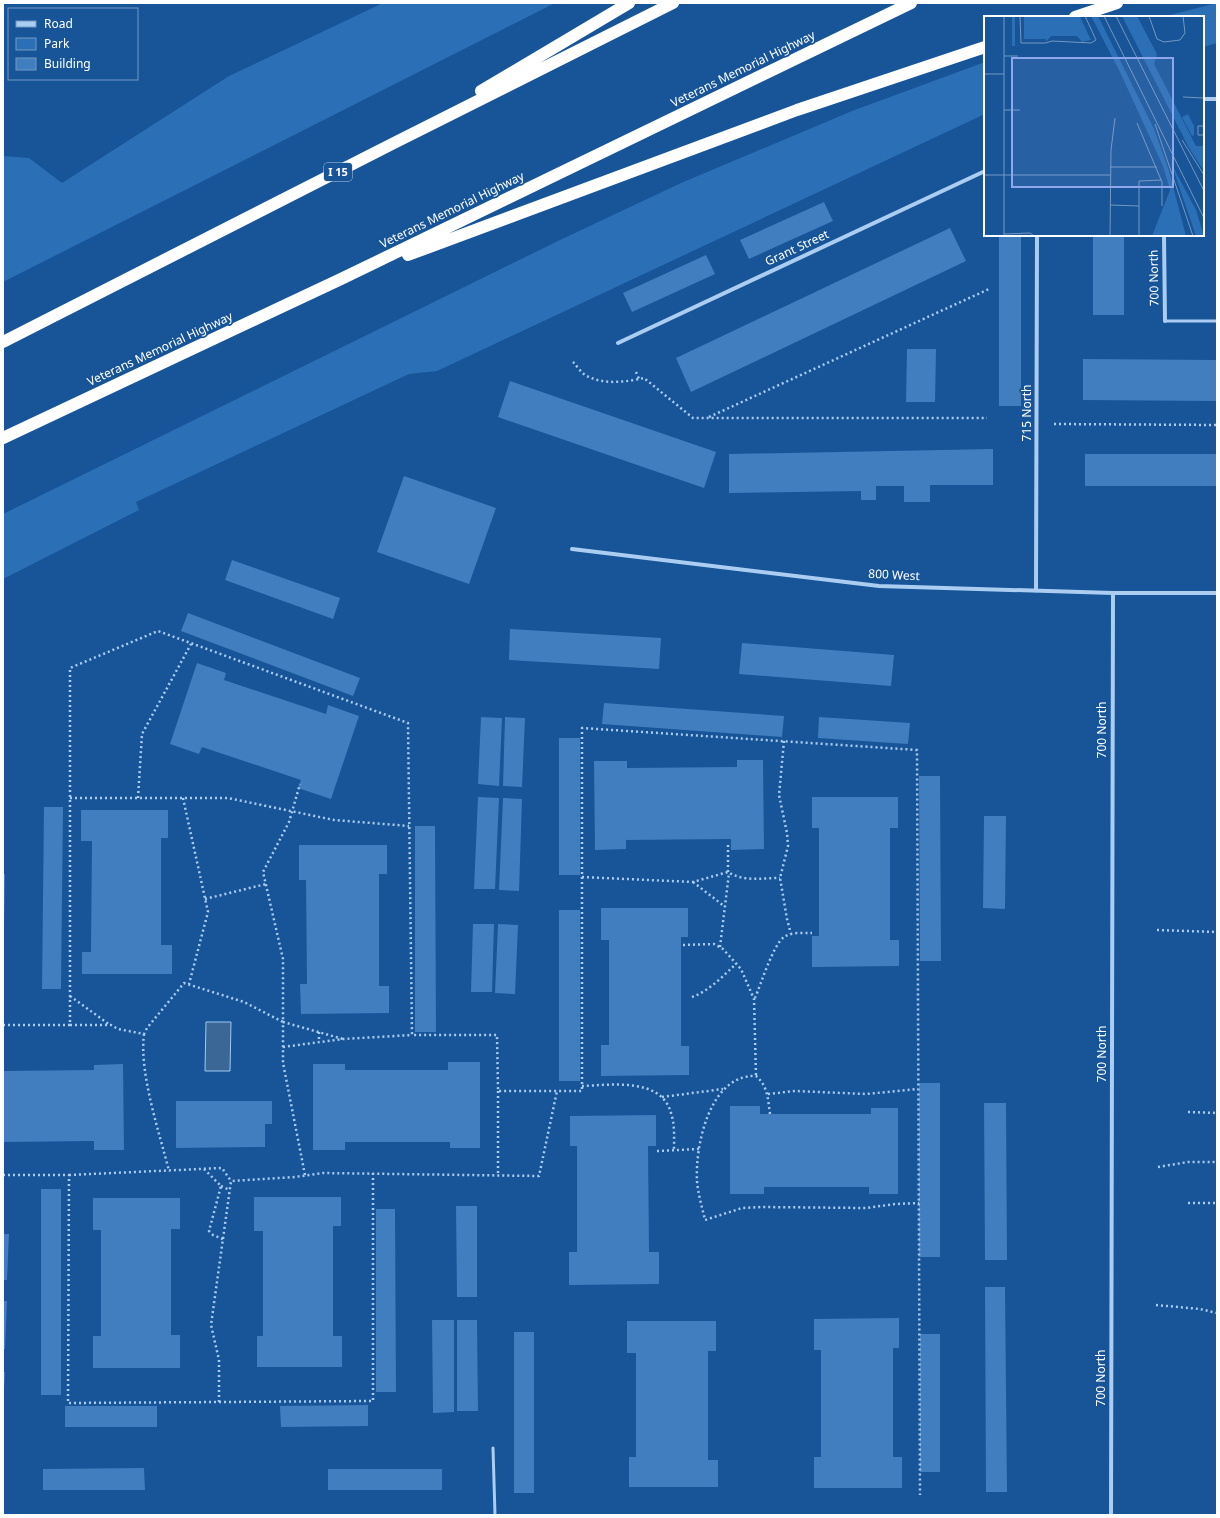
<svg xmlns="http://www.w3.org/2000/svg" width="1220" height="1518" viewBox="0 0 1220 1518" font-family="'Noto Sans',sans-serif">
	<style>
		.green { fill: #2b6fb6 }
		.water { fill: #3b6797; stroke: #9ec9f4 }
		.building { fill: #407ebf }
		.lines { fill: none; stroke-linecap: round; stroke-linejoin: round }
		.path { stroke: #abcdf1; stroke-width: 2.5; stroke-dasharray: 2 3; stroke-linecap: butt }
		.service { stroke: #abcdf1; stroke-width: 3 }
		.minor { stroke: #abcdf1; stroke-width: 4 }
		.motorway { stroke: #fff; stroke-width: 12 }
		.labels { text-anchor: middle; stroke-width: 3.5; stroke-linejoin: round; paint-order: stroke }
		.shield { fill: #175498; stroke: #b9cce0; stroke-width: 1 }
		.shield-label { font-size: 11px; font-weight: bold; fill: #fff }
		.street-label { font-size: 12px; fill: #fff; stroke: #175498 }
		.inset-road { fill: none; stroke: #7498c1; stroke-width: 1 }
		.view { fill: #8ea6ec; fill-opacity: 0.15; stroke: #8ea6ec; stroke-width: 2 }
		.inset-edge { fill: none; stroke: #fff; stroke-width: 2 }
	</style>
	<rect width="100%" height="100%" fill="#175498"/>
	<!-- green -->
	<path class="green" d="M383 3H555L3 282V156L29 158 62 183 229 76Z
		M1217 3V43L1203 47V17H1162Z
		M985 62V114L437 371 409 374 136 502 139 510 3 579V514L560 240 681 183 852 111Z"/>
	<!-- water -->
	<path class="water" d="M206 1022H231L230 1071H205Z"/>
	<!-- building -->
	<path class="building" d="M824 202 833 221 749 259 740 240Z
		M950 228 966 261 691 392 676 358Z
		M999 235H1021V406H999Z
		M1093 235H1124V315H1093Z
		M706 255 715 274 632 312 623 293Z
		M907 349H936L935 402H906Z
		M1083 359 1217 360V401L1083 400Z
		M510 381 716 452 704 488 498 417Z
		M993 449V485H930V502H904V486H876V500H861V491L729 493V454Z
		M1085 454H1217V486H1085Z
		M404 476 496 508 469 584 377 552Z
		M232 560 340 598 333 619 225 580Z
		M188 613 360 678 353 696 181 631Z
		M510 629 661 638 659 669 509 660Z
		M742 643 894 655 891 686 739 674Z
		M197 663 226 673 224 680 326 714 328 705 359 716 331 799 298 788 301 780 202 747 199 754 170 744Z
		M604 703 784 716 782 737 602 724Z
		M481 717 502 718 499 786 478 784Z
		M505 717 525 718 522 787 503 786Z
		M819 717 910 723 908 744 818 738Z
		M559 738H580V875H559Z
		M737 760H763L764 849 731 850V839L626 840V849L595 850 594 761H627V768L737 767Z
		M919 776H940L941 961H920Z
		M478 797 499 798 495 889H474Z
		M812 797H898V828H890V940H899V966L812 967V936H819V828H812Z
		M503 798 522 799 519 891 499 890Z
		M44 807H63L61 989H42Z
		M81 810H168V838H161V945H172V974H82V952H91L92 841H81Z
		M984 816H1006L1005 909 983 908Z
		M415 826H435L436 1032H415Z
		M299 845H387V874H379V986H389V1013L301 1014 300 984H307L306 880H299Z
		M3 874H5L4 929H3Z
		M601 908H688V937H681V1046H689V1075L601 1076V1045H609V940H601Z
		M559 910H580V1081H559Z
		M473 924H494L492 992H471Z
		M498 924 518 925 515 994 495 993Z
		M448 1062H480V1148H450V1142H345V1150H313V1064H345V1070H448Z
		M123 1064 124 1150H94V1141L3 1142V1071L94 1070V1065Z
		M919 1083H940V1257H919Z
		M176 1101H272V1124H265V1147L176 1148Z
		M984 1103H1006L1007 1260H985Z
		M730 1106H760V1114H871V1108H898V1194H869V1187H764V1194H730Z
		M656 1115V1146H648L649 1252H659V1284L569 1285V1252H577V1146H570V1116Z
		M41 1189H61V1395H41Z
		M254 1197H341V1226H333V1336H342V1367H257V1336H263V1231H254Z
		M93 1198H180V1229H171V1335H180V1368H93V1336H101V1230H93Z
		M456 1206H477V1297H457Z
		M376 1209H395L396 1392H376Z
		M3 1234H9L7 1280H3Z
		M985 1287H1005L1007 1492H986Z
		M3 1301H7L5 1349H3Z
		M899 1318V1348H893V1457H902V1488H814V1457H821V1350H814V1319Z
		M432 1320H454V1412L433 1413Z
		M457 1320H477L478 1411H457Z
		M627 1321H716V1351H708V1460H718V1487H629V1457H636V1353H627Z
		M514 1332H534V1493H514Z
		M920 1334H940V1472H920Z
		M3 1372H5L4 1389H3Z
		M368 1405V1426L281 1427 280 1406Z
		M65 1406H157V1427H65Z
		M144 1468 145 1490H43V1469Z
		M328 1469H442V1490H328Z"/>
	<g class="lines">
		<!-- path -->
		<path class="path" d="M573 362C577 366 581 373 587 376 604 385 626 382 644 378L693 418H987
			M636 372 639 379
			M709 417 989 289
			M1054 424 1217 425
			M784 741 779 795 787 833 788 846 780 878 787 919 791 934
			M70 798H228L334 820 409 826
			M138 798 142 734 191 644
			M183 798 208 912 189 984
			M728 845V872
			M582 877 693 882 728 872C744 882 762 878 780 878
			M693 882 724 906
			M205 899 266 884
			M1157 930 1217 932
			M683 945 714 944 723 949 741 969 754 999 756 1076
			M720 947 729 873
			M70 996 110 1025
			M692 997C709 991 723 976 736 964
			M755 998C761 984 773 945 784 937 791 932 803 933 812 933
			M3 1025H70V668L158 631 408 723 412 1035H497L498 1091H582V728L917 750 920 1495
			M70 1025H111L118 1029 144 1034 147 1028 184 983 244 1002 283 1022V959L263 872 289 822 300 784
			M319 1032V1042
			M144 1034C139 1073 159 1131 169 1171
			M283 1047 343 1039 412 1035
			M582 1086C611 1085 661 1077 671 1113 675 1125 674 1138 674 1150
			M498 1091V1175
			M768 1094 795 1091 866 1094 918 1089
			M662 1097 723 1089
			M1188 1112 1217 1113
			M770 1114C768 1100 768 1086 756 1076 710 1074 695 1145 697 1181 698 1194 702 1207 705 1220L742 1208 761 1207 866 1208 895 1204 919 1203
			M657 1151 699 1149
			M1158 1167 1188 1162H1217
			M204 1169 221 1186 209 1231 213 1235 223 1239
			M3 1175H69L68 1403 373 1401V1173
			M69 1175 222 1168 231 1181
			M305 1175 283 1063V1022L343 1039
			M221 1186 230 1190
			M1188 1203H1217
			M1156 1305 1200 1309 1217 1313
			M219 1402V1360L211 1325 231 1181 295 1177 323 1173 539 1176 557 1091"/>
		<!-- service -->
		<path class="service" d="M1165 321H1217
			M493 1448 495 1515"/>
		<!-- minor -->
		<path class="minor" d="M1203 99H1217
			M1164 235 1165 321
			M618 343 985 171
			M572 549 879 586 1113 593H1217
			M1036 591 1037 235
			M1111 1515 1113 593"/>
		<!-- motorway -->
		<path class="motorway" d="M1075 17 1117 3
			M481 91 629 3
			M408 255 797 110 985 47
			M3 342 392 144 673 3
			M3 438 341 279 911 3"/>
	</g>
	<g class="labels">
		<!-- shield labels -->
		<rect class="shield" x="324" y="163" width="28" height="18" rx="3"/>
		<g class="shield-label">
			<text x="338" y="176">I 15</text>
		</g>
		<!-- street labels -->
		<g class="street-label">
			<text transform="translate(743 69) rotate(-26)" y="4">Veterans Memorial Highway</text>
			<text transform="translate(452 210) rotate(-26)" y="4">Veterans Memorial Highway</text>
			<text transform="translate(797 248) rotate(-25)" y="4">Grant Street</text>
			<text transform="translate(1154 278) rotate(-91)" y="4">700 North</text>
			<text transform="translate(160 349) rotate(-25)" y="4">Veterans Memorial Highway</text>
			<text transform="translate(1027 413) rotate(-90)" y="4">715 North</text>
			<text transform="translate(894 575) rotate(3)" y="4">800 West</text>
			<text transform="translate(1102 730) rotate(-90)" y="4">700 North</text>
			<text transform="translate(1102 1054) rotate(-90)" y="4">700 North</text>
			<text transform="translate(1101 1378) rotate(-90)" y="4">700 North</text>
		</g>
	</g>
	<!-- overview -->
	<g transform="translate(984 16)">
		<rect width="220" height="220" fill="#175498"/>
		<path d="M28 0H31V30H28ZM40 0H98L96 1 107 24 110 23 98 26 93 20H67L62 26V23H40ZM107 0H114L170 113 185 155 202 220H168L186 174 179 150 136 56ZM138 0H153L173 38 170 48 212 130H220V155L205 132ZM204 98 210 110V119L208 120 198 101ZM187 147 212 194 220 220H212Z" fill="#2b6fb6"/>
		<path class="inset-road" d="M20 0V220M36 0 37 27H62L68 25 107 27 112 24 101 0M120 0 220 202M132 0 220 175M165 0 173 23 180 26 196 24 201 17 199 0M20 40H34M0 58H20M199 81 220 82M20 94H36M153 107 178 166V190M171 108 209 220M220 110H214V119H220M198 124 220 159M126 151H173M0 159H126M126 189 155 190M20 218 46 217 50 220M126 220 127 134 131 102M155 220V165L178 164"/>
		<path class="view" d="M28 42H189V171H28Z"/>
		<rect width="220" height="220" class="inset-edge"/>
	</g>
	<!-- border -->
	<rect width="1220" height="1518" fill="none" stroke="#ffffff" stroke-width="8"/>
	<!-- legend -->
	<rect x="8" y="8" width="130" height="72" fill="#175498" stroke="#7498c1"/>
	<rect x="16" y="21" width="20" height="6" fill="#abcdf1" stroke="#7498c1"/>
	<text x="44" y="28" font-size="12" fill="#ffffff">Road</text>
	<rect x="16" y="38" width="20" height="12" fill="#2b6fb6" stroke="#7498c1"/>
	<text x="44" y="48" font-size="12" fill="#ffffff">Park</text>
	<rect x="16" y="58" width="20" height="12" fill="#407ebf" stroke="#7498c1"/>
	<text x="44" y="68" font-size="12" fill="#ffffff">Building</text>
</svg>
